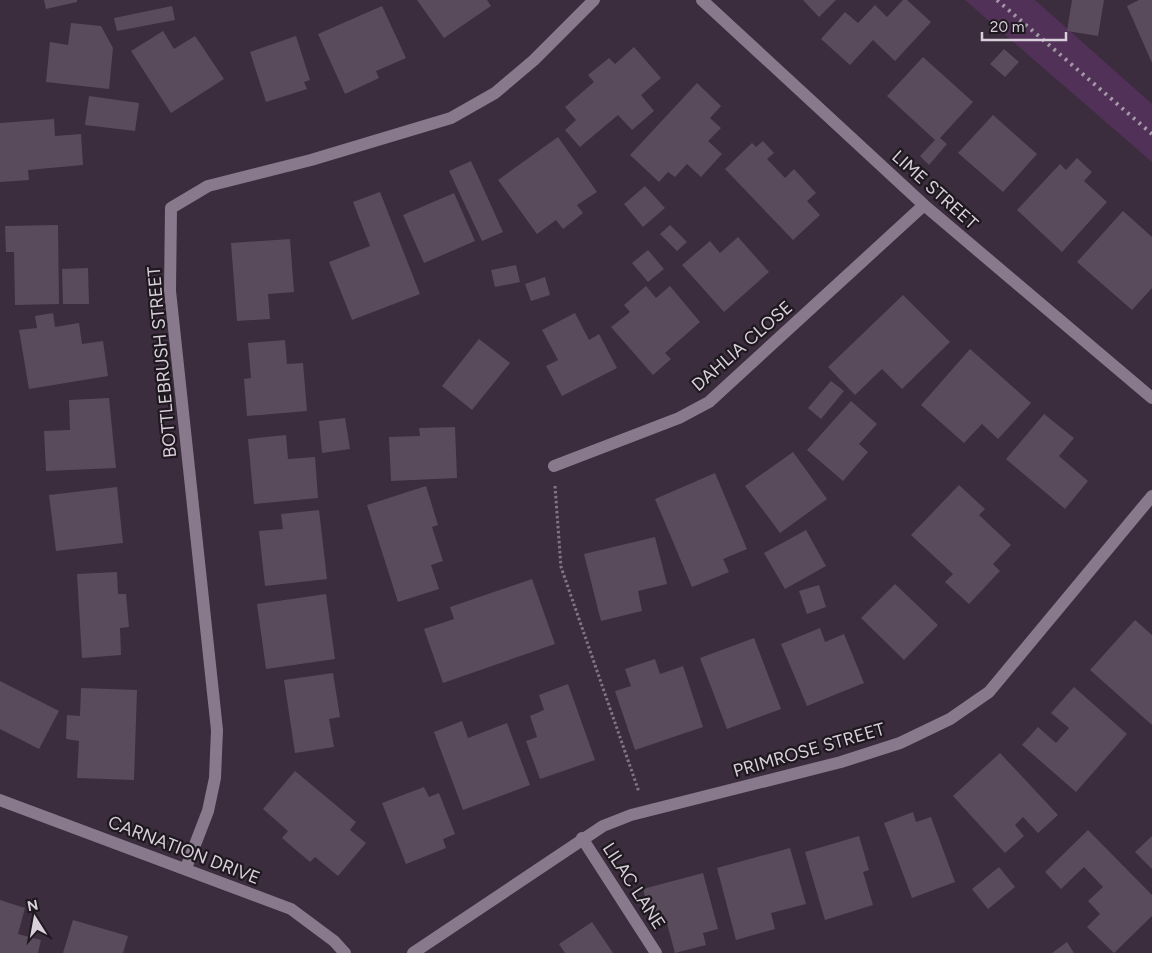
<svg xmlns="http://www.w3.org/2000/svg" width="1152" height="953" viewBox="0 0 1152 953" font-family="Figtree,sans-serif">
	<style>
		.green { fill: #523159 }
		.building { fill: #594b5c }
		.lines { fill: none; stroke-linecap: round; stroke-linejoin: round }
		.path { stroke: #827684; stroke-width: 3; stroke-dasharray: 2.5 2.5; stroke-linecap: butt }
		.service { stroke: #89798c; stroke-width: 12 }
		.minor { stroke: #89798c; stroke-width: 12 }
		.rail { stroke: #a499a6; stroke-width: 4; stroke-dasharray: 2.5 5; stroke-linecap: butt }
		.labels { text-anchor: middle; stroke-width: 4.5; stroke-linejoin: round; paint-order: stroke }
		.street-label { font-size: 18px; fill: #d8cfda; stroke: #1e181f }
	</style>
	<rect width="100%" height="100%" fill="#3b2d3d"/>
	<!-- green -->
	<path class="green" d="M965 0H1035L1152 104V162Z"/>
	<!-- building -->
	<path class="building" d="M44 0H77V2L46 9Z
		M417 0H487L491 6 444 38Z
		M803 0H836L819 17Z
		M903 0H907L931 22 895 61 873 40 850 65 821 39 845 12 858 23 875 5 887 17Z
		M1072 0H1104L1098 36 1067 31Z
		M1139 0H1152V63L1127 6Z
		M172 6 175 20 117 31 114 18Z
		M382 6 406 58 376 71 379 78 345 94 318 34Z
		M71 23 101 26 113 48 109 89 46 82 50 42 68 45Z
		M163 31 174 49 195 36 224 79 171 113 131 51Z
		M296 36 310 80 304 82 307 89 266 102 250 52Z
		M634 47 661 78 641 95 654 111 632 130 618 115 580 147 565 130 576 120 565 107 594 82 588 75 609 58 615 64Z
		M1004 49 1019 62 1005 77 990 64Z
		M923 57 973 102 940 138 947 144 929 165 920 156 935 140 887 96Z
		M697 83 721 106 710 118 721 128 708 141 722 154 701 177 687 164 675 177 668 172 659 182 630 155Z
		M89 96 139 103 135 131 85 125Z
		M993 115 1037 154 1003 192 958 153Z
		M54 119 55 136 81 134 83 165 28 170 29 180 0 182V123Z
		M558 137 597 192 577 205 583 213 563 229 556 220 537 234 498 180Z
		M763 141 774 153 767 159 785 178 794 169 816 193 807 201 820 215 793 240 725 169 752 143 756 147Z
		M1077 158 1092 172 1084 181 1107 202 1062 252 1017 210 1060 164 1066 170Z
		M471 161 503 232 482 241 449 171Z
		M645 186 665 208 643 227 624 204Z
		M380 192 420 294 352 320 329 262 370 246 353 202Z
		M454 193 475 241 424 263 403 215Z
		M1123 211 1152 237V288L1132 310 1077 262Z
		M58 225 59 304 15 305 14 252H6L5 226Z
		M670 225 687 242 677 251 660 234Z
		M738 237 769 272 724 312 682 265 710 241 720 253Z
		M290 239 294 292 268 294 270 319 237 321 231 243Z
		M648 250 664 269 648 282 632 263Z
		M516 265 520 282 495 287 491 270Z
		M88 268 89 304H63L62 269Z
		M545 277 550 295 531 301 525 284Z
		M646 286 656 298 670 286 700 322 665 353 671 359 653 375 611 327 630 312 624 305Z
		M903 295 950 342 902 389 882 369 855 395 828 367Z
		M53 313 55 327 79 323 82 344 103 341 108 376 29 389 19 330 37 328 35 316Z
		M575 313 589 340 599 334 617 368 562 396 546 366 558 360 542 330Z
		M479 339 510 363 472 410 442 386Z
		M285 340 287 364 303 363 307 411 247 416 244 379 251 378 248 343Z
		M970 349 1031 403 998 439 982 424 964 443 921 405Z
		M831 381 844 391 821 419 808 408Z
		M109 398 116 468 46 471 44 431 70 430 69 400Z
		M851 401 877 424 859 444 868 452 843 481 807 450Z
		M1044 414 1074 438 1059 456 1088 481 1065 509 1006 459Z
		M345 418 350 449 322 453 319 421Z
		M455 427 457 478 391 481 389 437 420 436 419 428Z
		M286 435 288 459 315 457 318 498 254 504 248 439Z
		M793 452 827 499 780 533 745 486Z
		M715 473 747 549 723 559 729 572 692 587 655 499Z
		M959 485 985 509 979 515 1011 545 993 564 1000 571 969 604 945 582 953 574 911 535Z
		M426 486 438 525 432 527 443 561 431 565 439 589 398 602 367 505Z
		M117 487 123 543 56 551 49 495Z
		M319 510 327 579 265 586 259 531 283 529 281 514Z
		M806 530 826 566 785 589 764 553Z
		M655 537 667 584 638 591 642 611 601 621 584 554Z
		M117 572 118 594H126L129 627 120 628 121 655 82 658 77 574Z
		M532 579 555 644 443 683 424 629 454 619 450 607Z
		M895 584 938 625 904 660 861 618Z
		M819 585 826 607 807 614 799 591Z
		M326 594 335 659 266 669 257 604Z
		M1135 620 1152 635V725L1090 670Z
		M820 628 825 642 844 634 864 683 807 706 781 644Z
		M754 638 781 709 727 729 700 658Z
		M655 659 660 674 683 666 703 727 635 750 615 691 631 686 625 669Z
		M333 673 340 717 329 719 334 747 295 753 284 680Z
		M0 681 59 711 39 749 0 729Z
		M568 684 595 760 540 779 526 741 537 737 530 716 544 710 539 695Z
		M1074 687 1127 734 1076 792 1022 745 1038 727 1056 743 1069 728 1051 713Z
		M81 688 137 690 134 780 77 778 79 741 66 739 67 715 80 716Z
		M462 721 468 738 507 723 530 785 463 810 434 732Z
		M1000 753 1058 815 1038 833 1023 817 1015 825 1024 836 1005 853 953 796Z
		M295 771 356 822 350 830 366 843 338 876 315 857 310 862 282 838 288 831 263 809Z
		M424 787 429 797 439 793 455 834 443 839 446 848 406 864 382 803Z
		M913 812 916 822 931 817 955 882 912 898 884 823Z
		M1088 830 1152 895V916L1114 953 1087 927 1100 914 1088 901 1103 887 1084 867 1061 889 1045 872Z
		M859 836 869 870 863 872 873 905 825 920 805 852Z
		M1152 836V869L1135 852Z
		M790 848 806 904 771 913 775 929 736 940 717 868Z
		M999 867 1015 887 988 909 972 889Z
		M703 873 718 929 703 933 706 945 675 953 666 920 652 924 643 889Z
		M0 900 25 908 18 934 41 940 38 953H0Z
		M73 920 128 936 123 953H63Z
		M592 922 613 953H565L559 944Z
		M1067 942 1074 953H1052Z"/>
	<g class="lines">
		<!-- path -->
		<path class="path" d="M555 486 561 567 639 792"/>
		<!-- service -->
		<path class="service" d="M582 838 656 953"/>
		<!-- minor -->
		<path class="minor" d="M702 0 924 205 1152 398
			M554 466 679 418 709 402 924 205
			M0 800 291 909 334 941 345 953
			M186 868 208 811 215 778 217 730 170 291 171 208 208 186 311 160 451 118 495 93 534 60 594 0
			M413 953 603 826 631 815 841 762 900 743 950 719 989 692 1152 496"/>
		<!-- rail -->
		<path class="rail" d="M997 0 1152 134"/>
	</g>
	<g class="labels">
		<!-- street labels -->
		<g class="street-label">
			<text transform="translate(935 190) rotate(42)" y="6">LIME STREET</text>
			<text transform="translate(742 346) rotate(-41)" y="6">DAHLIA CLOSE</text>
			<text transform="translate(162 362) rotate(-95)" y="6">BOTTLEBRUSH STREET</text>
			<text transform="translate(809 750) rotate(-16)" y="6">PRIMROSE STREET</text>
			<text transform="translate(184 850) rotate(21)" y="6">CARNATION DRIVE</text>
			<text transform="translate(634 886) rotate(57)" y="6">LILAC LANE</text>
		</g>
	</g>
	<!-- north arrow -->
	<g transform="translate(35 918) rotate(349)" stroke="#1e181f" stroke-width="4" paint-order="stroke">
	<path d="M0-4L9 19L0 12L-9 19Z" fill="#d8cfda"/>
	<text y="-8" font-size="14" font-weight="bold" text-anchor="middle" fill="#d8cfda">N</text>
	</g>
	<!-- scale -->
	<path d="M982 32v8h84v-8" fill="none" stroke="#d8cfda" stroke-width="2.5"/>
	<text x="990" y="32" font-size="15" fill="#d8cfda" stroke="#1e181f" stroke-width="4" paint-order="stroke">20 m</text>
</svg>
